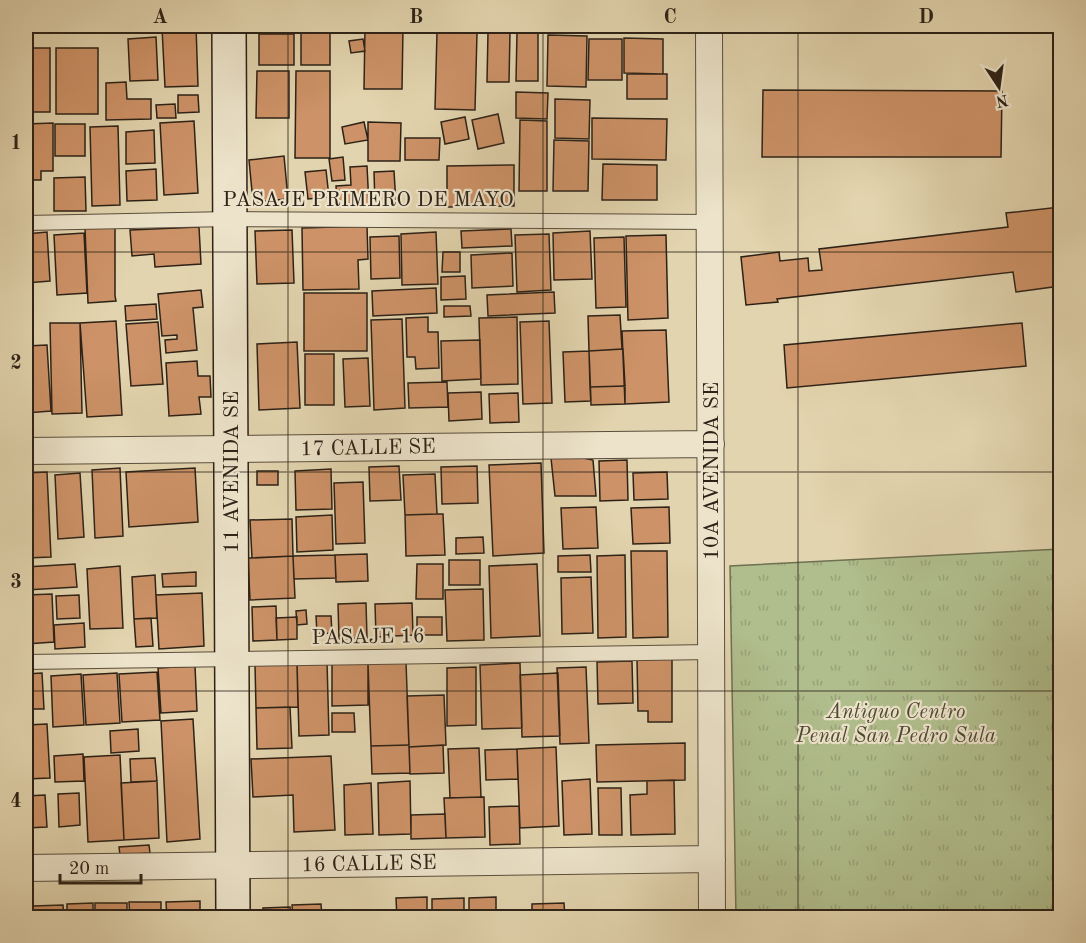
<svg xmlns="http://www.w3.org/2000/svg" width="1086" height="943" viewBox="0 0 1086 943" font-family="'Old Standard TT',serif">
	<style>
		.park { fill: url(#park-tufts); stroke: #6e7052; stroke-width: 1.5 }
		.building { fill: #cd9267; stroke: #2d2217; stroke-width: 1.5 }
		.lines { fill: none; stroke-linecap: round; stroke-linejoin: round }
		.lane-casing { stroke: #5a4e3d; stroke-width: 16 }
		.street-casing { stroke: #5a4e3d; stroke-width: 28 }
		.secondary-casing { stroke: #2d2217; stroke-width: 36 }
		.lane { stroke: #ece3ca; stroke-width: 14 }
		.street { stroke: #ece3ca; stroke-width: 26 }
		.secondary { stroke: #ece3ca; stroke-width: 33 }
		.grid { fill: none; stroke: #2d2217; stroke-width: 1.5; stroke-opacity: 0.55 }
		.labels { text-anchor: middle; stroke-width: 4.5; stroke-linejoin: round; paint-order: stroke }
		.street-label { font-size: 21px; fill: #2d2217; stroke: #ece3ca }
		.park-label { font-size: 21px; font-style: italic; fill: #4e4934; stroke: #ece3ca }
		.neatline { fill: none; stroke: #2d2217; stroke-width: 2 }
		.grid-label { font-size: 20px; text-anchor: middle; font-weight: bold; fill: #2d2217 }
	</style>
	<defs>
		<pattern id="park-tufts" width="24" height="20" patternUnits="userSpaceOnUse" patternTransform="scale(1.5)"><rect width="24" height="20" fill="#b0bd8c"/><path d="M3 7l-1-3M5 7V3M7 7l1-3M15 17l-1-3M17 17v-4M19 17l1-3" fill="none" stroke="#98a278"/></pattern>
	</defs>
	<rect width="100%" height="100%" fill="#e2d4ae"/>
	<filter id="stains"><feTurbulence type="fractalNoise" baseFrequency=".00333" numOctaves="4"/><feColorMatrix values="0 0 0 0 .2 0 0 0 0 .09 0 0 0 0 .02 0 0 0 .5 -.17"/></filter>
	<radialGradient id="worn" r=".72"><stop offset=".6" stop-color="#630" stop-opacity="0"/><stop offset="1" stop-color="#630" stop-opacity=".3"/></radialGradient>
	<!-- park -->
	<path class="park" d="M1060 549V917H736L730 566Z"/>
	<!-- building -->
	<path class="building" d="M196 26 198 86 165 87 162 28Z
		M365 28H403L402 89H364Z
		M301 29H330V65H301Z
		M437 32 477 33 475 110 435 109Z
		M488 32H510L509 82H487Z
		M517 32H538V81H516Z
		M259 34H294V65H259Z
		M548 35 587 36 586 87 547 86Z
		M156 37 158 80 130 81 128 39Z
		M624 38 663 39V74L624 73Z
		M363 39 365 51 351 53 349 41Z
		M589 39H622V80H588Z
		M26 48H50V112H26Z
		M56 48H98V114H56Z
		M257 71H289V118H256Z
		M296 71H330V158H295Z
		M627 74H667V99H627Z
		M126 82 127 99H151V119L106 120V83Z
		M763 90 1002 91 1001 157H762Z
		M516 92 548 93 547 119 516 118Z
		M178 95H198L199 112 178 113Z
		M555 99 590 100 589 139 555 138Z
		M175 104 176 118H157L156 105Z
		M498 114 504 143 478 149 472 120Z
		M465 117 469 139 445 144 441 122Z
		M592 118 667 119 666 160 592 159Z
		M520 120 547 121V191H519Z
		M194 121 198 193 164 195 160 123Z
		M364 122 368 140 345 144 342 127Z
		M368 122 401 123 400 161H368Z
		M53 123V171H41V180H26V124Z
		M55 124H85V156H55Z
		M118 126 120 205 92 206 90 127Z
		M154 130 155 163 126 164V132Z
		M405 138H440L439 160H405Z
		M554 140 589 141 588 191H553Z
		M284 156 288 199 253 202 249 160Z
		M343 157 345 180 332 181 329 159Z
		M603 164 657 165V200H602Z
		M514 165V206L447 207V166Z
		M367 166 369 205 337 207 336 186 351 185 350 167Z
		M156 169 157 200 127 201 126 171Z
		M326 170 329 197 308 199 305 172Z
		M394 171 396 204 375 205 374 172Z
		M85 177 86 211H54V178Z
		M1060 207V286L1016 292 1013 272 777 299 778 302 746 305 741 257 779 252 780 261 808 258 809 271 822 270 819 249 1008 227 1006 213Z
		M367 226 368 259 358 260 359 289 303 290 302 228Z
		M115 227V296L116 301 88 303 85 228Z
		M199 227 201 264 155 267 154 254 132 256 130 230Z
		M511 229 512 246 462 248 461 231Z
		M292 230 294 283 257 284 255 231Z
		M590 231 592 279 554 280 553 233Z
		M47 232 50 281 26 283V234Z
		M436 232 438 284 402 285 401 234Z
		M84 233 87 293 57 295 54 235Z
		M549 234 551 290 517 292 515 235Z
		M666 235 668 318 628 320 626 236Z
		M399 236 400 278 371 279 370 237Z
		M624 237 626 307 596 308 594 238Z
		M443 252H460V272H442Z
		M512 253 513 286 472 288 471 255Z
		M465 276 466 299 441 300V277Z
		M436 288 437 313 373 316 372 291Z
		M201 290 203 307 193 308 197 350 166 353 165 340 177 339V335L162 336 158 294Z
		M554 292 555 313 488 316 487 295Z
		M304 293H367V351H304Z
		M156 304 157 319 126 321 125 306Z
		M444 306H470L471 316 444 317Z
		M620 315 622 349 589 351 588 316Z
		M428 317V332H438L439 368 416 369 415 357H407L406 318Z
		M517 317 518 384 481 385 479 318Z
		M402 319 405 408 374 410 371 320Z
		M116 321 122 415 87 417 80 323Z
		M549 321 552 403 523 404 520 322Z
		M158 322 163 384 131 386 126 324Z
		M50 323H80L82 413 52 414Z
		M1022 323 1026 366 787 388 784 345Z
		M666 330 669 402 625 404 622 331Z
		M480 340 481 379 442 381 441 341Z
		M297 342 300 408 259 410 257 344Z
		M47 345 51 411 26 413V346Z
		M623 349 625 386 590 387 589 351Z
		M589 351 591 401 565 402 563 352Z
		M305 354H334V405H305Z
		M368 358 370 406 345 407 343 359Z
		M197 361 198 376H210L211 397H199L201 414 169 416 166 363Z
		M447 382 448 407 409 408 408 383Z
		M625 386V404L591 405 590 387Z
		M481 392 482 419 449 421 448 393Z
		M518 393 519 422 490 423 489 394Z
		M574 456 593 460 596 496H555L551 458Z
		M627 460 628 500 600 501 599 461Z
		M541 463 544 553 493 556 489 465Z
		M399 466 401 500 370 501 369 467Z
		M477 466 478 503 442 504 441 467Z
		M120 468 123 536 95 538 92 470Z
		M195 468 198 522 129 527 126 472Z
		M331 469 332 509 296 510 295 471Z
		M257 471H278V485H257Z
		M47 472 51 557 26 558V473Z
		M667 472 668 499 634 500 633 473Z
		M80 473 84 537 58 539 55 475Z
		M435 474 437 514 405 515 403 475Z
		M363 482 365 543 336 544 334 483Z
		M596 507 598 548 563 549 561 508Z
		M669 507 670 543 633 544 631 508Z
		M437 514H443L445 555 406 556 405 515Z
		M332 515 333 550 297 552 296 517Z
		M292 519 293 556 252 558 250 520Z
		M483 537 484 553 456 554V538Z
		M631 551H667L668 637 633 638Z
		M367 554 368 581 336 582 335 555Z
		M335 555 336 578 294 579 293 556Z
		M590 555 591 572H558V556Z
		M625 555 626 637 598 638 597 556Z
		M293 556 295 598 250 600 248 558Z
		M449 560H480V585H449Z
		M75 564 77 587 26 590V567Z
		M417 564H443V599H416Z
		M537 564 540 636 491 638 489 566Z
		M120 566 123 628 90 629 87 569Z
		M196 572V586L163 587 162 574Z
		M155 575 157 618 134 619 132 577Z
		M591 577 593 633 562 634 561 578Z
		M483 589 484 640 447 641 445 590Z
		M202 593 204 646 159 649 156 595Z
		M52 594 54 642 26 644V595Z
		M79 595 80 618 57 619 56 596Z
		M366 603 367 638 339 639 338 604Z
		M412 603 413 635 376 637 375 604Z
		M276 606 277 640 253 641 252 607Z
		M306 610 307 624 297 625 296 611Z
		M316 616H331L332 633 317 634Z
		M297 617V639L277 640 276 618Z
		M417 617H442V635H417Z
		M151 618 153 646 136 647 134 619Z
		M84 623 85 647 55 649 54 625Z
		M332 658H368V705L332 706Z
		M637 659H672V722H648V711H638Z
		M632 661 633 703 598 704 597 662Z
		M327 662 329 735 299 736 297 663Z
		M406 662 409 745 371 746 368 664Z
		M520 663 522 728 482 729 480 665Z
		M297 664 298 707 256 708 255 665Z
		M195 666 197 711 161 713 158 668Z
		M476 667V725L447 726V668Z
		M586 667 589 743 560 744 557 668Z
		M157 672 160 720 122 722 119 674Z
		M42 673 44 709H26V674Z
		M117 673 120 723 86 725 83 675Z
		M558 673 560 736 522 737 520 675Z
		M81 674 84 725 53 727 51 676Z
		M444 695 446 745 409 747 407 696Z
		M290 707 292 748 257 749 256 708Z
		M332 713H354L355 732H332Z
		M193 719 200 839 167 842 161 721Z
		M47 724 50 778 26 779V725Z
		M138 729 139 751 111 753 110 731Z
		M685 743V780L597 782 596 745Z
		M409 745 410 773 372 774 371 746Z
		M443 745 444 773 410 774 409 747Z
		M556 747 559 826 520 828 517 749Z
		M479 748 481 797 450 798 448 749Z
		M517 749 518 779 486 780 485 750Z
		M83 754 84 781 55 782 54 756Z
		M120 755 124 840 88 842 84 757Z
		M331 756 335 830 294 832 293 795 253 797 251 759Z
		M155 758 157 781 131 782 130 759Z
		M590 779 592 834 564 835 562 781Z
		M674 780 675 834 631 835 630 795 647 794V781Z
		M157 781 159 838 124 840 121 783Z
		M410 781 411 834 379 835 378 783Z
		M371 783 373 834 345 835 344 785Z
		M598 788H621L622 835H599Z
		M79 793 80 825 59 827 58 794Z
		M45 795 47 827 26 828V796Z
		M484 797 485 837 446 838 444 798Z
		M519 806 520 844 490 845 489 807Z
		M445 814 446 838 411 839V815Z
		M149 845 150 853 120 855 119 847Z
		M427 897V918H397L396 898Z
		M496 897V918H469V898Z
		M464 898V918H432V899Z
		M200 901V918H167L166 902Z
		M129 902H161V918H130Z
		M93 903V918H67V904Z
		M95 903H127V918H95Z
		M564 903 565 918H532V904Z
		M321 904 322 918H293L292 905Z
		M63 905 64 918H33V906Z
		M290 907 291 918H263V908Z
		M528 913V918H501V914Z"/>
	<g class="lines">
		<defs>
			<path id="lane" d="M26 223 230 219 711 222
				M26 662 712 652"/>
			<path id="street" d="M709 26 712 918
				M26 451 711 444
				M26 868 712 859"/>
			<path id="secondary" d="M229 26 233 918"/>
		</defs>
		<!-- lane casing -->
		<use href="#lane" class="lane-casing"/>
		<!-- street casing -->
		<use href="#street" class="street-casing"/>
		<!-- secondary casing -->
		<use href="#secondary" class="secondary-casing"/>
		<!-- lane -->
		<use href="#lane" class="lane"/>
		<!-- street -->
		<use href="#street" class="street"/>
		<!-- secondary -->
		<use href="#secondary" class="secondary"/>
	</g>
	<!-- grid -->
	<path class="grid" d="M288 26V918M543 26V918M798 26V918M26 252H1060M26 472H1060M26 691H1060"/>
	<g class="labels">
		<!-- street labels -->
		<g class="street-label">
			<text x="368" y="206">PASAJE PRIMERO DE MAYO</text>
			<text transform="translate(368 447) rotate(-1)" y="7">17 CALLE SE</text>
			<text transform="translate(711 471) rotate(-90)" y="7">10A AVENIDA SE</text>
			<text transform="translate(231 472) rotate(-90)" y="7">11 AVENIDA SE</text>
			<text transform="translate(368 636) rotate(-1)" y="7">PASAJE 16</text>
			<text transform="translate(369 863) rotate(-1)" y="7">16 CALLE SE</text>
		</g>
		<!-- park labels -->
		<g class="park-label">
			<text x="896" y="718">Antiguo Centro<tspan x="896" dy="24">Penal San Pedro Sula</tspan></text>
		</g>
	</g>
	<!-- margin -->
	<rect width="1086" height="943" fill="none" stroke="#e2d4ae" stroke-width="66"/>
	<!-- north arrow -->
	<g transform="translate(999 87) rotate(167)" stroke="#ece3ca" stroke-width="4.5" paint-order="stroke">
	<path d="M0-4.5L10 22L0 15L-10 22Z" fill="#2d2217"/>
	<text y="-9" font-size="16" font-weight="bold" text-anchor="middle" fill="#2d2217">N</text>
	</g>
	<!-- scale -->
	<path d="M60 874v9h81v-9" fill="none" stroke="#2d2217" stroke-width="3"/>
	<text x="69" y="874" font-size="18" fill="#2d2217" stroke="#ece3ca" stroke-width="4.5" paint-order="stroke">20 m</text>
	<rect x="33" y="33" width="1020" height="877" class="neatline"/>
	<g class="grid-label">
		<text x="160" y="23">A</text>
		<text x="416" y="23">B</text>
		<text x="670" y="23">C</text>
		<text x="926" y="23">D</text>
		<text x="16" y="149">1</text>
		<text x="16" y="369">2</text>
		<text x="16" y="588">3</text>
		<text x="16" y="807">4</text>
	</g>
	<rect width="100%" height="100%" filter="url(#stains)"/>
	<rect width="100%" height="100%" fill="url(#worn)"/>
</svg>
